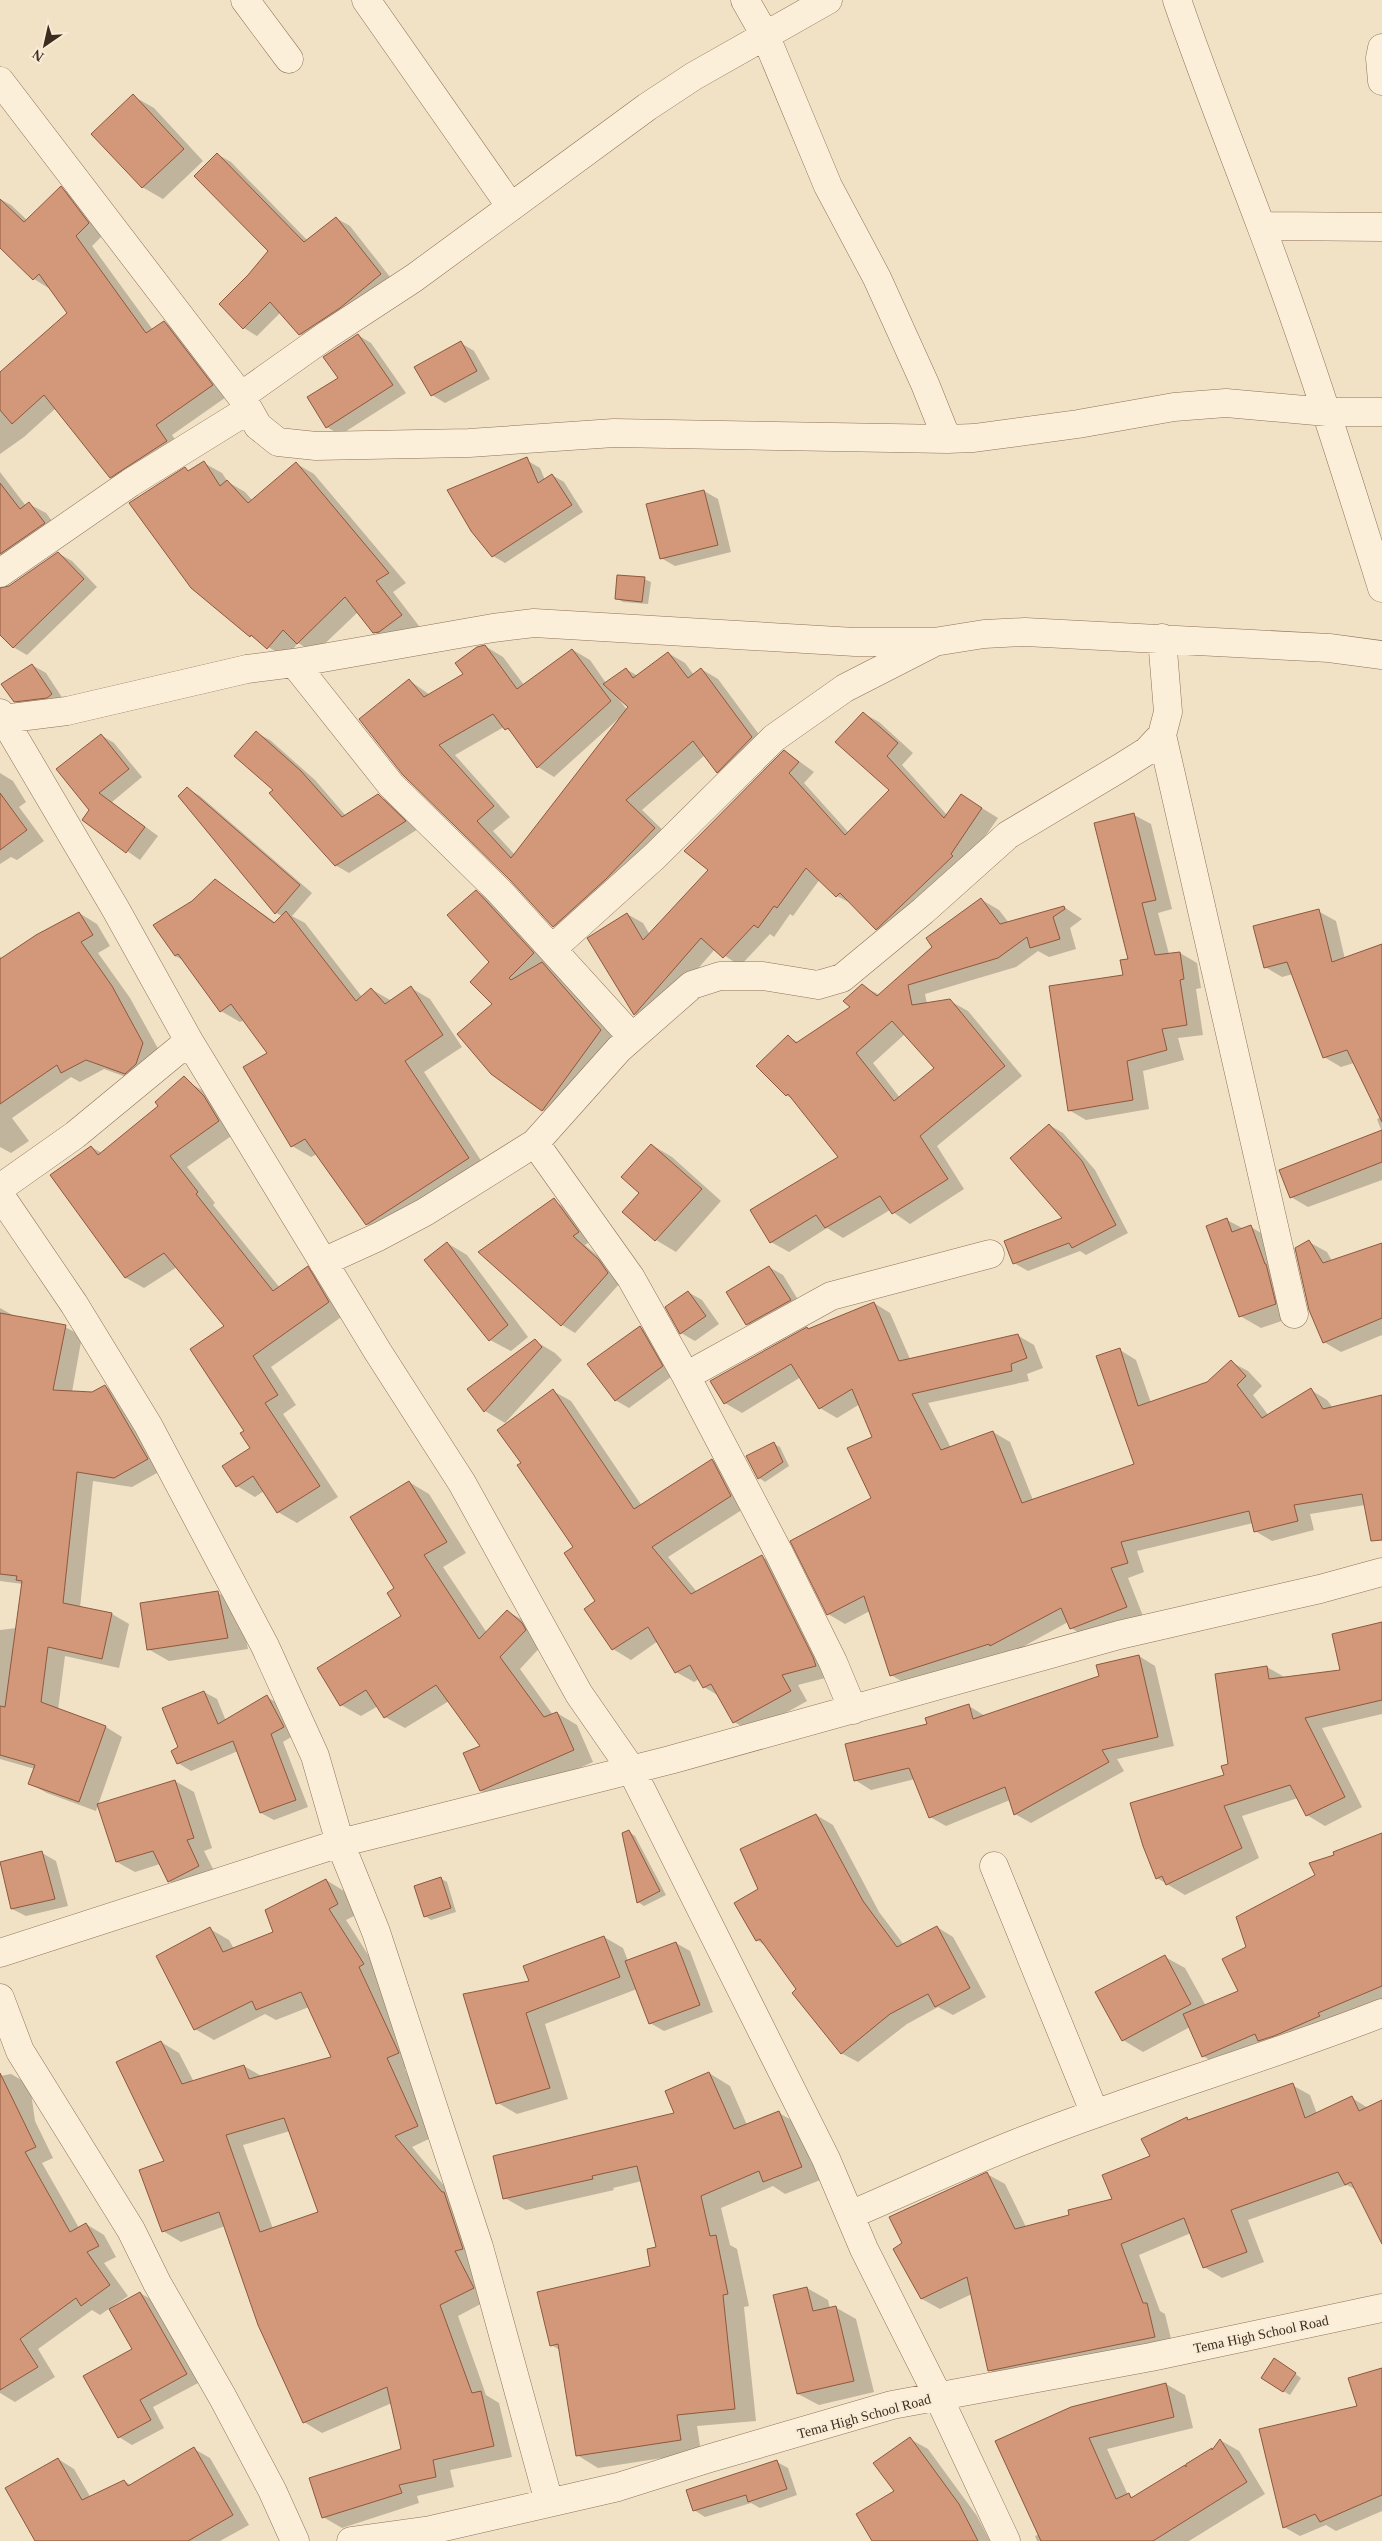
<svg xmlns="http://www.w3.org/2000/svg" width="1382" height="2541" viewBox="0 0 1382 2541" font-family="Georgia,serif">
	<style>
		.shadow { fill: #0003; fill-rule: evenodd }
		.building { fill: #d29879; stroke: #8f583e; fill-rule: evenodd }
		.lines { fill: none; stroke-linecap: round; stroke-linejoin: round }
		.minor-casing { stroke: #8e725a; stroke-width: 29 }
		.minor { stroke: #fbefda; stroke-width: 28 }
		.labels { text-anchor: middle; stroke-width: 4; stroke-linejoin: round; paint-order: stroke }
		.street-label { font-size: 14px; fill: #3d2b1e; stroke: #f8ecd6 }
	</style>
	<rect width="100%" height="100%" fill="#f1e1c5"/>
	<!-- shadow -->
	<path class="shadow" d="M133 96 154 108 203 161 163 199 142 187Z
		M217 154 231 162 307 240 336 218 350 226 394 282 314 342 300 334 281 312 257 336 244 328 249 276 269 251Z
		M61 188 77 197 105 233 92 246 153 330 164 322 180 332 229 395 172 435 183 451 127 487 111 477 56 408 24 437 0 454V374L69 313 50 289 34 279 0 235V199L11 205 28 221Z
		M358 335 371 343 406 393 340 435 327 427Z
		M461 343 474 351 490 379 445 403 432 395Z
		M528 461 540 468 545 480 552 475 564 482 583 512 505 563 493 556 472 530Z
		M204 463 222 473 228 482 245 492 253 501 297 464 314 474 406 583 393 592 419 626 397 642 392 643 374 632 358 612 315 653 298 643 286 658 251 636 192 587 185 469 190 472Z
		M0 472 26 506 29 504 46 513 61 533 16 564 0 554Z
		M704 491 718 499 731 552 675 566 661 558Z
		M58 553 72 561 97 587 27 655 13 647 0 633V600Z
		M644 579 651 582 648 604 623 602 616 598Z
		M485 646 503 657 524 685 573 650 590 660 606 683 626 669 638 676 668 653 685 663 694 675 701 669 718 679 769 748 734 782 717 772 705 755 642 810 672 839 571 936 554 926 511 879 404 774 409 680 430 695 465 675ZM619 697 629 707 627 710 618 698ZM618 719 619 720 515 855 493 831 510 817 455 755 504 727 514 734 538 767 554 777Z
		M32 665 46 673 65 702 28 709 14 701Z
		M863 713 879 722 913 753 902 765 947 815 961 795 998 818 966 864 892 938 877 929 854 905 837 896 820 879 793 916 790 914 774 937 770 934 740 966 715 949 650 1024 635 1014 589 938 627 914 643 923 650 935 710 870 785 751 814 772 804 783 849 833 891 790Z
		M257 733 270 740 315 780 346 816 378 796 392 803 418 829 349 873 335 865 275 790Z
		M101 735 114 743 142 777 112 802 158 836 140 860 83 820 91 810Z
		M0 773 13 781 26 802 19 807 44 841 17 860 11 857 0 864Z
		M187 788 200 796 312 893 292 916 305 923 362 997 371 989 390 1000 411 988 430 999 462 1047 424 1072 487 1170 386 1236 367 1224 317 1154 311 1157 292 1146 268 1053 244 1020 240 1022 221 1011 183 960 175 956 193 902 215 880 276 923 282 916 276 913 179 796Z
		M1134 815 1151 824 1172 909 1158 913 1169 954 1180 953 1197 963 1201 988 1196 989 1203 1035 1178 1038 1184 1060 1143 1071 1149 1109 1086 1120 1069 1110 1130 960Z
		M476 891 494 902 552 964 549 967 561 974 619 1041 561 1121 542 1110 494 1004 491 962Z
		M982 900 999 910 1009 923 1064 907 1082 919 1070 928 1076 949 1049 957 1038 951 1016 967 925 994 927 1004 950 1001 968 1011 1022 1076 937 1146 964 1189 910 1224 890 1210 843 1238 827 1228 789 1252 771 1242 840 1157 794 1100 786 1095 788 1036 799 1043 852 1007 862 986 880 995ZM905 1034 936 1068 900 1098 873 1063Z
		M1318 911 1336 921 1345 959 1382 945V1180L1308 1207 1291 1197 1382 1132 1377 1119 1381 1117 1354 1063 1341 1067 1324 1057 1293 974 1282 977 1265 967Z
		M79 913 97 924 110 946 98 953 130 998 161 1054 143 1083 104 1069 80 1082 71 1077 12 1118 29 1141 11 1153 0 1147V956L2 959Z
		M188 1082 207 1093 237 1132 187 1167 215 1203 213 1205 280 1288 308 1268 326 1278 347 1313 271 1367 296 1405 283 1414 338 1497 297 1523 278 1512 264 1491 255 1497 237 1486 252 1448 246 1431 226 1326 177 1267 144 1288 126 1278 91 1147 102 1153Z
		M1049 1125 1063 1133 1095 1170 1128 1233 1086 1255 1080 1251 1028 1271 1014 1263 1064 1218Z
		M652 1145 672 1157 721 1201 676 1252 656 1240 624 1212 641 1193Z
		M557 1203 571 1211 592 1240 585 1245 613 1269 621 1282 575 1333 562 1325Z
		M1227 1220 1244 1229 1251 1227 1271 1239 1296 1316 1261 1328 1240 1316Z
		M1309 1242 1327 1252 1332 1261 1382 1244V1335L1341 1352 1324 1342Z
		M447 1243 467 1255 528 1337 511 1351 490 1340Z
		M769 1267 783 1275 803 1308 761 1332 747 1324Z
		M688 1292 702 1300 719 1324 695 1341 681 1333 667 1308Z
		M874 1303 890 1313 910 1359 1017 1335 1034 1345 1043 1368 1027 1374 1029 1381 928 1403 951 1448 993 1432 1010 1442 1033 1500 1136 1464 1120 1350 1136 1360 1151 1403 1207 1383 1231 1362 1248 1371 1262 1386 1253 1395 1269 1416 1311 1390 1327 1400 1333 1408 1382 1397V1524L1365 1505 1310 1514 1314 1530 1272 1541 1255 1531 1253 1523 1137 1551 1144 1572 1128 1578 1143 1616 1088 1638 1071 1628 1068 1622 1008 1655 908 1685 891 1675 870 1611 845 1624 828 1614 873 1499 874 1437 860 1404 837 1418 820 1408 801 1377 742 1413 725 1403 807 1328 810 1330Z
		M0 1308 16 1317 65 1327 82 1336 72 1392 93 1393 105 1386 122 1396 164 1469 132 1487 93 1481 80 1608 112 1614 129 1624 119 1668 65 1656 58 1710 106 1727 122 1737 96 1811 47 1793 30 1784 35 1769 0 1759V1630L17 1628 23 1584 0 1581Z
		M640 1327 654 1335 675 1374 629 1408 615 1400Z
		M535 1341 555 1353 562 1360 505 1423 485 1411Z
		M553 1391 571 1401 642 1506 712 1460 729 1470 748 1506 668 1557 697 1592 762 1557 780 1567 833 1676 798 1685 807 1701 752 1732 734 1722 719 1696 704 1687 699 1679 694 1682 676 1672 658 1641 631 1660 613 1649 585 1609 597 1601 575 1547 523 1463Z
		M774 1444 780 1447 789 1466 765 1482 759 1478Z
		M409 1482 429 1494 466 1553 443 1567 487 1633 507 1611 528 1623 545 1642 520 1669 553 1715 557 1713 577 1725 593 1762 501 1802 481 1791 465 1754 482 1746 449 1701 405 1728 385 1717 378 1706 361 1716 341 1705 403 1616 396 1589Z
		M218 1593 239 1604 248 1649 169 1661 148 1649Z
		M1382 1623V1714L1322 1728 1362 1807 1325 1826 1307 1815 1298 1798 1242 1816 1259 1858 1185 1895 1157 1878 1225 1776 1267 1667 1286 1678 1342 1671Z
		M1139 1656 1155 1666 1174 1746 1117 1759 1124 1771 1031 1823 1015 1814 1010 1800 946 1826 930 1817 915 1779 871 1790 855 1780 929 1725 969 1706 985 1716 1100 1677Z
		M204 1692 217 1699 226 1721 267 1697 279 1704 296 1734 283 1742 308 1807 274 1820 261 1813 238 1751 191 1771 178 1763 180 1747Z
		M175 1781 194 1792 212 1848 204 1851 217 1877 187 1891 169 1881 160 1864 135 1872 117 1862Z
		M816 1815 833 1825 879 1912 904 1945 937 1927 953 1937 986 1997 953 2015 938 2007 907 2024 858 2062 841 2053 766 1946 757 1940 760 1890Z
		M629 1832 635 1836 666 1895 644 1906 638 1902 623 1834Z
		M1382 1834V2002L1220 2066 1203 2056 1190 2027 1143 2052 1123 2040 1165 1957 1185 1968 1206 2006 1239 1992 1248 1948 1336 1856Z
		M42 1853 56 1861 68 1906 26 1916 12 1909Z
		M440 1878 447 1882 456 1912 431 1920 425 1916Z
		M326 1880 344 1891 356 1915 346 1920 381 1975 416 2063 405 2069 435 2136 412 2147 456 2200 492 2298 458 2316 486 2395 499 2403 512 2457 450 2470 454 2487 417 2496 419 2503 342 2528 323 2517 403 2450 392 2403 322 2433 304 2422 225 2226 181 2242 163 2231 166 2162 161 2042 179 2053 194 2082 244 2066 263 2077 332 2058 309 2007 276 2020 265 2014 214 2040 195 2029 210 1929 229 1940 234 1949 274 1933ZM290 2131 319 2213 273 2229 243 2145Z
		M604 1937 623 1948 628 1961 676 1943 690 1951 713 2012 664 2031 650 2023 637 1989 545 2024 568 2099 517 2114 498 2103 530 1982Z
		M709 2073 730 2086 747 2125 779 2113 800 2125 823 2179 785 2194 773 2186 721 2208 730 2245 737 2249 749 2306 744 2307 756 2421 697 2426 701 2452 598 2468 577 2455 560 2350 551 2345 652 2267 657 2248 642 2181 613 2188 614 2190 526 2210 505 2198 676 2113Z
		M11 2074 30 2085 35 2121 53 2158 42 2163 79 2228 86 2224 104 2235 116 2257 104 2263 128 2296 112 2307 113 2309 140 2293 154 2301 200 2382 153 2407 164 2428 132 2445 119 2437 133 2349 110 2308 100 2315 92 2310 38 2349 55 2377 15 2402 0 2393V2076Z
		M1292 2085 1310 2095 1317 2114 1352 2098 1368 2108 1382 2101V2235L1356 2190 1347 2185 1248 2220 1264 2262 1222 2278 1204 2267 1191 2233 1139 2255 1160 2311 1165 2314 1173 2347 1007 2381 989 2370 972 2294 940 2309 922 2299 894 2250 987 2174 1005 2184 1026 2227 1071 2216 1114 2200 1187 2119 1191 2121Z
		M807 2288 828 2300 830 2309 835 2307 856 2319 874 2392 819 2405 798 2394Z
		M1281 2364 1301 2378 1290 2395 1283 2391Z
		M1382 2369V2511L1336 2531 1326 2525 1300 2536 1284 2527Z
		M1166 2384 1185 2395 1193 2428 1107 2449 1128 2495 1134 2498 1187 2467 1214 2450 1220 2440 1239 2451 1265 2494 1189 2541H1037L1035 2536 1040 2534 997 2441Z
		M910 2439 928 2449 977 2516 990 2541H874L896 2491Z
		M194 2449 210 2458 249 2525 220 2541H36L58 2459 74 2469 91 2498 124 2481 131 2485Z
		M777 2462 788 2468 797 2495 760 2508 751 2503 705 2517 694 2510Z"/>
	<!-- building -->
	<path class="building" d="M133 94 184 149 142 188 91 134Z
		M217 153 304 242 336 217 381 274 340 308 299 335 270 302 243 329 219 304 248 275 268 251 194 176Z
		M61 186 89 223 76 236 146 333 164 321 213 385 156 425 167 441 110 478 44 395 12 424 0 410V372L67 313 39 274 33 280 0 248V199L24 222Z
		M358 334 393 385 326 428 307 397 338 378 323 357Z
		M461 341 477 371 431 396 414 367Z
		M527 457 538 483 552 474 572 505 492 557 471 531 447 490Z
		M204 461 220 486 227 480 248 503 296 462 389 573 376 581 402 615 379 632 373 633 345 597 297 644 283 630 267 649 251 635 250 637 191 588 129 503 185 467 188 471Z
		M0 483 20 509 29 502 45 523 0 554Z
		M704 490 718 545 660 559 646 504Z
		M58 552 84 579 13 648 0 635V588L9 586Z
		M617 575 645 577 642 602 615 599Z
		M485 645 517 689 572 649 611 701 537 768 508 728 505 730 493 714 439 745 494 806 477 821 511 858 628 707 603 684 626 668 633 678 668 652 688 678 701 668 752 737 717 773 693 741 626 800 655 828 606 879 553 927 510 880 403 775 359 719 409 679 424 697 463 674 455 663 477 647Z
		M32 664 52 694 47 698 14 702 1 684Z
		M863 712 898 743 887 756 944 818 961 794 982 808 951 854 953 856 876 930 840 893 836 897 806 868 777 908 774 906 758 928 754 925 723 958 701 938 634 1015 587 938 627 913 643 940 708 870 684 851 784 750 799 762 789 773 845 835 889 790 835 742Z
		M256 731 301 771 342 817 378 794 406 821 335 866 269 793 273 790 234 756Z
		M101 734 129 769 99 793 145 827 126 853 82 820 89 810 56 769Z
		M187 787 300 885 275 914 178 796Z
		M0 793 27 830 0 850Z
		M1134 813 1156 900 1142 903 1155 955 1180 952 1184 979 1180 980 1187 1025 1162 1029 1167 1050 1127 1061 1133 1100 1068 1111 1049 986 1123 975 1120 960 1128 959 1094 823Z
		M215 879 274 923 286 911 356 1001 371 988 385 1004 411 986 443 1035 405 1061 469 1158 366 1225 305 1139 291 1147 243 1067 267 1053 231 1004 220 1012 178 954 175 956 153 925 192 901Z
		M476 890 534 953 509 978 511 980 542 962 601 1030 542 1111 491 1074 457 1034 492 1004 470 982 489 962 447 915Z
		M981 898 1000 924 1064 906 1065 909 1053 917 1060 939 1030 948 1027 937 998 958 908 985 912 1005 950 999 1005 1066 920 1136 948 1179 892 1214 880 1196 825 1228 816 1215 770 1243 750 1210 838 1157 788 1094 786 1096 756 1066 788 1035 796 1043 850 1007 843 1001 862 984 877 996 932 947 926 938ZM892 1021 934 1068 894 1101 856 1053Z
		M1319 909 1332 962 1382 944V1122L1347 1050 1323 1058 1287 962 1264 968 1253 926Z
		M79 912 93 935 81 942 112 986 143 1043 136 1064 125 1074 86 1060 61 1073 57 1065 0 1104V959L36 935Z
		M184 1076 204 1096 219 1121 170 1156 198 1192 196 1194 273 1291 308 1266 329 1302 253 1356 278 1395 265 1403 320 1486 277 1513 253 1476 236 1487 222 1466 250 1448 240 1433 244 1431 190 1349 224 1326 164 1253 125 1278 50 1175 91 1146 98 1155 158 1106 155 1102Z
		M1049 1124 1082 1161 1116 1225 1072 1248 1069 1243 1013 1264 1004 1241 1062 1218 1010 1158Z
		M1382 1130V1162L1290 1198 1279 1170Z
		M651 1144 702 1189 655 1241 622 1212 639 1193 621 1177Z
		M554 1198 579 1232 573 1236 599 1260 608 1273 561 1326 478 1252Z
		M1227 1218 1232 1232 1251 1225 1265 1264H1266L1276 1304 1239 1317 1206 1226Z
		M1309 1240 1323 1263 1382 1243V1318L1323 1343 1309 1310 1295 1248Z
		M447 1242 508 1325 489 1341 424 1260Z
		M769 1266 791 1300 746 1325 726 1292Z
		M688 1291 706 1316 680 1334 665 1307Z
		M874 1302 899 1361 1018 1334 1027 1358 1011 1364 1012 1371 912 1394 941 1450 993 1431 1022 1503 1134 1464 1096 1356 1120 1348 1138 1406 1207 1382 1231 1360 1246 1376 1237 1385 1262 1418 1311 1388 1323 1409 1382 1395V1540L1371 1541 1362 1494 1294 1505 1298 1521 1254 1532 1249 1511 1121 1542 1128 1563 1111 1568 1127 1607 1070 1629 1061 1608 990 1646 989 1644 890 1676 864 1596 827 1615 790 1541 871 1498 847 1448 872 1437 852 1389 819 1409 791 1364 724 1404 710 1381 807 1327 808 1329Z
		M0 1313 66 1325 53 1390 92 1392 105 1385 148 1459 114 1478 77 1472 63 1603 112 1613 102 1659 48 1647 41 1702 106 1726 79 1802 28 1784 35 1765 0 1755V1706L5 1707 22 1581 16 1580 17 1576 0 1574Z
		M640 1326 663 1366 615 1401 587 1364Z
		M535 1339 542 1347 484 1412 467 1389Z
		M553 1389 634 1509 712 1459 731 1496 652 1547 691 1594 762 1555 813 1657 816 1666 782 1675 791 1691 733 1723 711 1684 703 1688 690 1665 675 1673 648 1627 612 1650 584 1609 595 1601 564 1553 573 1547 517 1465 521 1463 497 1430Z
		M774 1442 783 1462 758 1479 746 1456Z
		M409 1481 447 1542 424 1555 479 1639 507 1610 522 1623 526 1630 500 1657 544 1717 557 1712 574 1750 480 1791 463 1753 480 1746 436 1685 384 1718 366 1690 340 1706 317 1668 401 1616 387 1593 394 1588 350 1517Z
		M218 1591 228 1638 147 1650 140 1603Z
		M1382 1622V1700L1305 1718 1345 1797 1306 1816 1290 1785 1224 1806 1242 1848 1166 1885 1162 1876 1156 1879 1143 1846 1130 1803 1224 1775 1221 1766 1228 1764 1215 1674 1267 1666 1269 1679 1340 1670 1332 1634Z
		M1139 1655 1158 1737 1102 1750 1109 1762 1014 1815 1005 1787 929 1818 909 1768 854 1781 845 1744 927 1724 925 1718 969 1704 973 1719 1099 1676 1096 1665Z
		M204 1691 218 1724 267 1695 284 1727 271 1734 296 1800 260 1813 233 1741 177 1764 171 1751 178 1747 162 1708Z
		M175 1780 194 1838 187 1840 199 1866 168 1882 153 1851 116 1862 97 1804Z
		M816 1814 863 1901 897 1947 937 1926 970 1988 935 2007 928 1994 890 2014 841 2054 792 1993 796 1989 760 1939 756 1941 734 1903 758 1889 740 1849Z
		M629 1830 660 1891 637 1903 622 1833Z
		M1382 1833V1986L1318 2013 1320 2016 1274 2036 1258 2041 1255 2034 1202 2057 1183 2014 1238 1991 1222 1959 1246 1947 1236 1917 1315 1875 1309 1863 1334 1855 1333 1852Z
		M42 1851 55 1899 11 1909 0 1862Z
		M441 1877 451 1908 424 1917 414 1886Z
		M326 1879 338 1904 329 1909 364 1964 359 1967 399 2053 387 2058 418 2126 395 2136 442 2192H444L463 2249 455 2251 474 2288 440 2305 472 2393 481 2391 494 2446 433 2460 436 2477 399 2485 402 2493 322 2518 309 2478 401 2449 387 2387 303 2423 258 2325 219 2212 162 2232 139 2170 164 2161 116 2062 161 2041 182 2084 244 2065 249 2079 331 2057 301 1992 256 2010 252 2001 194 2030 156 1956 210 1927 223 1952 273 1932 265 1910ZM284 2118 318 2212 260 2232 226 2135Z
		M604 1936 620 1977 526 2013 550 2088 496 2104 463 1994 529 1981 523 1966Z
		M676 1942 700 2005 649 2024 625 1961Z
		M1165 1955 1191 2004 1122 2041 1095 1992Z
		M709 2072 734 2129 779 2111 802 2167 763 2182 759 2171 701 2196 710 2236 716 2235 728 2294 723 2295 735 2409 677 2415 681 2440 576 2456 558 2344 550 2346 537 2292 650 2266 647 2249 656 2247 637 2166 592 2176 593 2179 503 2199 493 2156 674 2113 665 2091Z
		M0 2073 36 2147 25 2152 70 2232 86 2223 99 2246 87 2252 110 2285 81 2306 76 2298 20 2339 38 2367 0 2390Z
		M1293 2083 1305 2118 1352 2096 1359 2111 1382 2100V2244L1351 2182 1345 2185 1338 2172 1231 2210 1247 2252 1203 2268 1184 2218 1121 2244 1143 2303H1147L1155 2337 988 2371 967 2277 921 2299 893 2249 902 2243 889 2217 987 2172 1015 2229 1069 2215 1068 2210 1112 2199 1102 2175 1150 2156 1141 2139 1187 2117 1188 2120Z
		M807 2287 813 2311 836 2306 854 2381 797 2394 773 2295Z
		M140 2292 187 2374 140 2400 151 2420 118 2438 83 2376 132 2349 109 2309Z
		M1274 2358 1296 2373 1283 2392 1261 2378Z
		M1382 2368V2495L1320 2522 1315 2514 1283 2528 1259 2429 1357 2406 1348 2378Z
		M1166 2383 1174 2417 1089 2438 1116 2499 1129 2493 1131 2498 1185 2465 1186 2467V2464L1212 2448V2450L1220 2439 1247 2482 1153 2541H1041L995 2441 1071 2407Z
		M910 2437 959 2504 978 2541H872L856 2514 894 2491 873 2463Z
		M194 2447 233 2515 188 2541H35L5 2488 58 2458 82 2500 124 2480 128 2486Z
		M777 2460 787 2489 748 2502 746 2495 693 2511 686 2490Z"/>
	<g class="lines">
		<defs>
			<path id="minor" d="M245 0 289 59
				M366 0 511 207
				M745 0 766 37 828 186 877 278 925 384 947 439
				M1177 0C1203 76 1233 151 1261 226 1306 345 1344 466 1382 588
				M1382 48 1380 58 1382 81
				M0 81 241 396 258 426 278 442 316 446 469 443 614 433 947 439 974 438 1078 424 1174 407 1226 403 1327 412H1382
				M1261 226 1382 227
				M241 396 327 335 414 278 647 107 694 76 828 0
				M0 573 130 483 248 410
				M1162 638 1168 712 1162 735 1294 1314
				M294 663 391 785 499 891 632 1037
				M0 713 115 908 189 1041 378 1352 462 1483 579 1694 631 1769 826 2159 864 2249 938 2396 1006 2541
				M3 719 67 711 247 669 294 663 493 628 534 623 855 642H934L984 634 1025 632 1329 648 1382 655
				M553 948 655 856 774 738 845 688 931 644
				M535 1143 631 1278 686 1376 779 1553 833 1662 853 1710
				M0 1188 75 1135 189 1041
				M0 1195 74 1304 148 1425 265 1646 315 1756 340 1843 376 1932 479 2247 549 2502
				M323 1262 378 1237 425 1212 535 1143 619 1049 692 985 720 976H763L818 985 842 978 923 911 1008 835 1120 768 1147 751 1162 735
				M686 1376 831 1296 990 1254
				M994 1866 1095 2114
				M0 1953 340 1843 670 1760 1119 1635 1320 1589 1382 1572
				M0 1998 20 2051 131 2230 157 2283 222 2396 272 2490 295 2541
				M850 2215C906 2191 961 2165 1017 2143 1137 2095 1262 2060 1382 2013
				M351 2541 431 2530 618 2487 707 2459 892 2405 1151 2357 1382 2308"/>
		</defs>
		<!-- minor casing -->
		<use href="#minor" class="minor-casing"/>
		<!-- minor -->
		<use href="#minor" class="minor"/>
	</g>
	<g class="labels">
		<!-- street labels -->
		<g class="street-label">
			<text transform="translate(1261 2334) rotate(-12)" y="5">Tema High School Road</text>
			<text transform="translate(864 2416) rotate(-15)" y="5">Tema High School Road</text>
		</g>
	</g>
	<!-- north arrow -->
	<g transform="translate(45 45) rotate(214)" stroke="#f8ecd6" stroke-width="4" paint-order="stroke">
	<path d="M0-4L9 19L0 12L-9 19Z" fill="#3d2b1e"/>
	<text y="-8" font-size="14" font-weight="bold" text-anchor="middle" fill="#3d2b1e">N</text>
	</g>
</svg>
